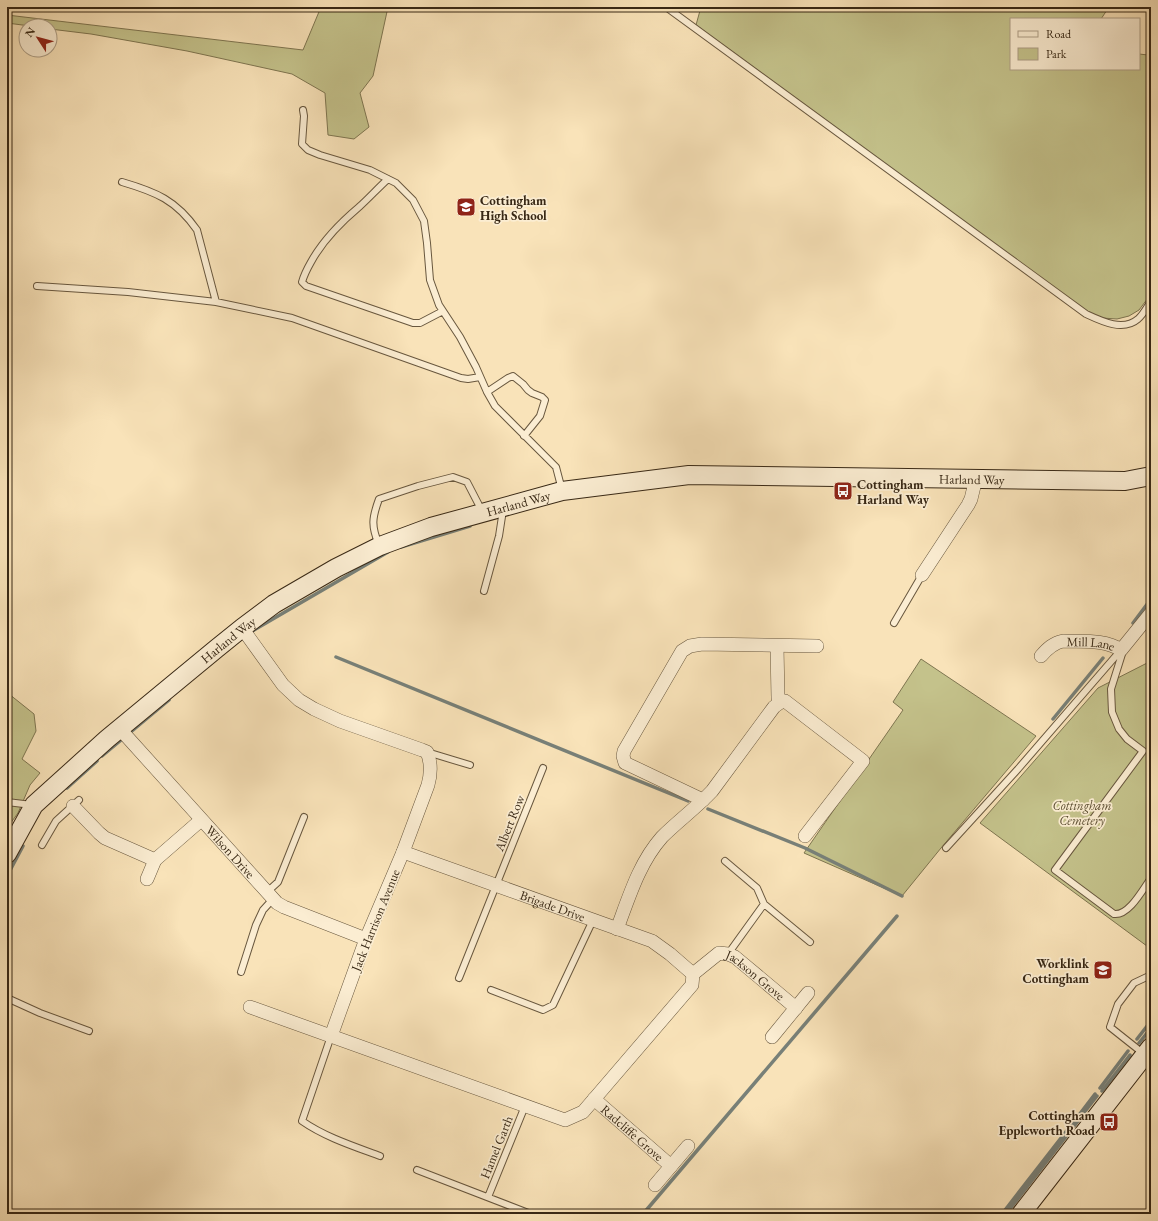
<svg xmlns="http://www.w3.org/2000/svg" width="1158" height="1221" viewBox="0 0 1158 1221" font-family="'EB Garamond',serif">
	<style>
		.green { fill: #c4c28b; stroke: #7e7550 }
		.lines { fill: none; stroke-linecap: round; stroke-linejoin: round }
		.stream { stroke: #788078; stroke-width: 3.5 }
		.lane-casing { stroke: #68573e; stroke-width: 8 }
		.street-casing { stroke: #68573e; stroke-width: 14 }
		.secondary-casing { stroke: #382815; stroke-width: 20 }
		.lane { stroke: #fbedd2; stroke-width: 6 }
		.street { stroke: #fbedd2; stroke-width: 13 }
		.secondary { stroke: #fbedd2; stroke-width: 18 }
		.labels { text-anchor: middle; stroke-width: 3.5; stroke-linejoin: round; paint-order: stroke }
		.poi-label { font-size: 13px; font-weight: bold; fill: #382815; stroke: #fbedd2; text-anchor: start }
		.street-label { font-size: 13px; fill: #382815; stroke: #fbedd2 }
		.park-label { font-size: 13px; font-style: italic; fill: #5b4e32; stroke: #fbedd2 }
	</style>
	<rect width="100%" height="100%" fill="#f9e3b9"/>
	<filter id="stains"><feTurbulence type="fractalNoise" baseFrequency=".005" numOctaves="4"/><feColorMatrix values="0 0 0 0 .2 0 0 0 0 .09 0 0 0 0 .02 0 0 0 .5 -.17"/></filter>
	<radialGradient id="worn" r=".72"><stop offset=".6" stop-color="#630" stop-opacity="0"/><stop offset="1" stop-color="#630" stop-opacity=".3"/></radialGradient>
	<!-- green -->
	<path class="green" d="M321 7H388L373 76 360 93 369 127 354 139 328 135 325 93 292 74 187 51 91 34 50 29V26H30L7 23V15L303 50Z
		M701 7H1109L1101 19H1011V69H1139V54L1148 55 1151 50V294L1139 310 1129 316 1117 319 1102 318 1088 312 696 25Z
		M921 659 1036 736 941 848 902 896 804 853 903 710 893 702Z
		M1151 661V949L980 823 1098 688Z
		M7 694H9L34 714 36 731 22 759 40 773 30 785 18 813 7 828Z"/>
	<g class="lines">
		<!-- stream -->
		<path class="stream" d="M401 547 470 526
			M1133 623 1151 599
			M249 633 388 552
			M336 657 688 801
			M1053 719 1103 658
			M102 756 169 700
			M67 788 97 761
			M708 809 805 848 902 896
			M7 876 23 846
			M1137 1039 1151 1021
			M1139 1043 1151 1028
			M1100 1088 1128 1051
			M1102 1091 1130 1055
			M1083 1114 1097 1096
			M1079 1115 1095 1094
			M643 1214 897 916
			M1002 1214 1075 1120
			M1006 1214 1078 1121"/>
		<defs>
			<path id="lane" d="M666 7 1086 314C1101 321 1123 332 1138 319 1143 315 1147 307 1151 301
				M303 110 304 116 302 144 308 150 320 155 370 170 396 183 413 200 424 221 427 243 430 280 439 305 460 337 476 367 487 392 495 406 556 467 562 490
				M388 179C378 188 369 198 359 207 340 223 323 240 311 262 307 269 304 275 302 282L306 286 413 323H420L443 311
				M122 182C156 192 176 200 197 230L216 302
				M37 286 128 292 216 302 292 318 461 378 468 379 480 377
				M487 392 508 378 513 376 523 384 528 390 532 393 542 397 545 400 540 416 524 436
				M379 545C371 526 372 518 379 499L418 486 453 477 467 482 482 511
				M484 591 499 536 503 510
				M894 623 922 575
				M1121 650 1122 654 1111 689 1112 712 1119 729 1127 739 1143 751 1055 870 1114 914C1129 916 1143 889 1151 878
				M427 752 470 765
				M7 802 32 805
				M42 845 56 821 79 800
				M946 848 1018 769 1121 650
				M725 861 757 888 764 904 728 954
				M267 892 278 882 304 817
				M764 904 810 942
				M241 972 256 925 263 910 273 899
				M459 978 543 768
				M491 990 543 1010 553 1005 593 920
				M7 998 40 1013 89 1031
				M331 1036 302 1121C325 1137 353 1146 380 1156
				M1144 1054 1110 1027 1118 1004 1134 983 1151 975
				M417 1170 531 1214
				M488 1197 525 1106"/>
			<g id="street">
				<path d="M922 575 968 505 971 499 976 478"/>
				<path d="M242 628 283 685 299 700 314 709 340 721 422 750 427 752C432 764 431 774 428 785L403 852 366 939 331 1036"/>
				<path d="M777 646 778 698 779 703"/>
				<path id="s1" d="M1041 656C1047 649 1053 643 1063 641 1082 642 1105 639 1121 650L1151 613"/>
				<path id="s2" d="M120 729 277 903 284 907 366 939"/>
				<path d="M703 800 625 763 623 756 624 751 682 651 690 646 702 644 817 646"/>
				<path d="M73 806 99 833 105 838 155 860"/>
				<path id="s3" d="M403 852 652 941 670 954 693 974"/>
				<path d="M147 879 155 860 201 820"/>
				<path d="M617 929C629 897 639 863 662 837 678 821 696 808 712 791L774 707 782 701H785L863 761 805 836"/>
				<path id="s4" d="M693 974 719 953 728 954 735 957 796 1008"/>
				<path d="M250 1007 565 1120 583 1112 692 985 693 974"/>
				<path d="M772 1037 808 993"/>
				<path id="s5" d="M594 1099 671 1166"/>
				<path d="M655 1185 688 1146"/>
			</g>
			<g id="secondary">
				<path id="s6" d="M7 854 34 805 107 739 216 649 242 628 274 604 336 568 380 546 431 527 562 491 689 475 1125 481 1151 476"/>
				<path d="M1021 1214 1151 1047"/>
			</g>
		</defs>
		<!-- lane casing -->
		<use href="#lane" class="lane-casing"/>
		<!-- street casing -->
		<use href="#street" class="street-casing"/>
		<!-- secondary casing -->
		<use href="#secondary" class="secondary-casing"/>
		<!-- lane -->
		<use href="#lane" class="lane"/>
		<!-- street -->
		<use href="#street" class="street"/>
		<!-- secondary -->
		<use href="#secondary" class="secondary"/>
	</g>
	<!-- icons -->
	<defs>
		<symbol id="school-square" viewBox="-11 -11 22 22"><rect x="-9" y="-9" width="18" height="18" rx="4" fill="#8f2418" stroke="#fbedd2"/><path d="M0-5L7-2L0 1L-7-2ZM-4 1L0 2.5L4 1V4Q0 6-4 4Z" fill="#fff"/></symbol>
		<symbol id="bus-square" viewBox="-11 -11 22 22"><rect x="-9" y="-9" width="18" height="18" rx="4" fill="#8f2418" stroke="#fbedd2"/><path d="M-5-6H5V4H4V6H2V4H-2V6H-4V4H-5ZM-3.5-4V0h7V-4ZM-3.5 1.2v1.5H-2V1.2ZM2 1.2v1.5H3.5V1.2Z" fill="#fff"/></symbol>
		<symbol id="university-square" viewBox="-11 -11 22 22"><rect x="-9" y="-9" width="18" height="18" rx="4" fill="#8f2418" stroke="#fbedd2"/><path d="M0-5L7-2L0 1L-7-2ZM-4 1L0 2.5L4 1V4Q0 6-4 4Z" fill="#fff"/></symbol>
	</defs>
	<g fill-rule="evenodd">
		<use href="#school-square" x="455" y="196" width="22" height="22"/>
		<use href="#bus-square" x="832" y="480" width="22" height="22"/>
		<use href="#university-square" x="1092" y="959" width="22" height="22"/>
		<use href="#bus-square" x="1098" y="1111" width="22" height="22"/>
	</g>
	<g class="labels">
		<!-- poi labels -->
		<g class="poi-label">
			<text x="480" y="205">Cottingham<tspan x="480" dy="15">High School</tspan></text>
			<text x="857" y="489">Cottingham<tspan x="857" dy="15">Harland Way</tspan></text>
			<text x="1089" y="968" text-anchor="end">Worklink<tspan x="1089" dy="15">Cottingham</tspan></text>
			<text x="1095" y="1120" text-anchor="end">Cottingham<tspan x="1095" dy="15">Eppleworth Road</tspan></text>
		</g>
		<!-- street labels -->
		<g class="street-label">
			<text dy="5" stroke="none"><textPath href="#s6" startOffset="1091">Harland Way</textPath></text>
			<text dy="5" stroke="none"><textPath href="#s6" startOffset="635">Harland Way</textPath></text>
			<text dy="5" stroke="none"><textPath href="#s6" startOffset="311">Harland Way</textPath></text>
			<text dy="5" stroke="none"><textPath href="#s1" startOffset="55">Mill Lane</textPath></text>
			<text transform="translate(509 823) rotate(-68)" y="5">Albert Row</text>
			<text dy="5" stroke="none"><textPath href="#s2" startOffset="165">Wilson Drive</textPath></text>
			<text dy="5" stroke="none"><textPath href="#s3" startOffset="159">Brigade Drive</textPath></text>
			<text transform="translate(375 920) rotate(-68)" y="5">Jack Harrison Avenue</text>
			<text dy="5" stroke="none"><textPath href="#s4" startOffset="77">Jackson Grove</textPath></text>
			<text dy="5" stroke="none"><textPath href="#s5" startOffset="51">Radcliffe Grove</textPath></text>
			<text transform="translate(496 1147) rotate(-68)" y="5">Hamel Garth</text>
		</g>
		<!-- park labels -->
		<g class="park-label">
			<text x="1082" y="810">Cottingham<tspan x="1082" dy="15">Cemetery</tspan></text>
		</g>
	</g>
	<!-- margin -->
	<rect width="1158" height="1221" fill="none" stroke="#f9e3b9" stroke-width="24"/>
	<rect x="8" y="8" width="1142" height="1205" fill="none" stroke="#382815" stroke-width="2"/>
	<rect x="12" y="12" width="1134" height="1197" fill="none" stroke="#382815"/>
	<!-- legend -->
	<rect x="1010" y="18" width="130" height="52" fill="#fbedd2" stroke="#ad9e86"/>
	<rect x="1018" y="31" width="20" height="6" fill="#fbedd2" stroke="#ad9e86"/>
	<text x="1046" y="38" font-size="12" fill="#382815">Road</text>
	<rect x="1018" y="48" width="20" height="12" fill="#c4c28b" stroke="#ad9e86"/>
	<text x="1046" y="58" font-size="12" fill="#382815">Park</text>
	<!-- north arrow -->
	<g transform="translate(38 38) rotate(306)"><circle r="19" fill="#fbedd2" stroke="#ad9e86"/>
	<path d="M0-3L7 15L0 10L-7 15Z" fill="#8f2418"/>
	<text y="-6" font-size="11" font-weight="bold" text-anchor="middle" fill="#382815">N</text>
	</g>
	<rect width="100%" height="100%" filter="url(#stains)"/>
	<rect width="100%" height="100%" fill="url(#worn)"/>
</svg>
